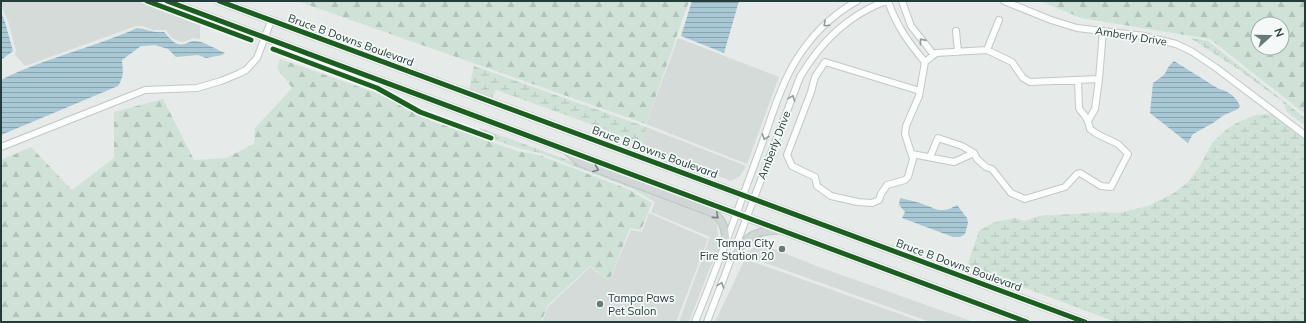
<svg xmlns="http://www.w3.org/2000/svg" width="1306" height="323" viewBox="0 0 1306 323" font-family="Mulish,sans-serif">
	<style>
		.built { fill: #d4dbd9 }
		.forest { fill: url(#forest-firs); fill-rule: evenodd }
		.wetland { fill: url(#wetland-marsh) }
		.water { fill: url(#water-rules) }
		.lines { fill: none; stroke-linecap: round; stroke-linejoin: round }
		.minor-casing { stroke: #c3c7c6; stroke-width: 8 }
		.major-casing { stroke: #bec6c4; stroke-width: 9 }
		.minor { stroke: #fbfcfc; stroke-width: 6 }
		.major { stroke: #cfd6d5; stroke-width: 7 }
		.cycleway-casing { stroke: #f4f9f7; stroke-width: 8 }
		.cycleway { stroke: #1b5e20; stroke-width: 5 }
		.oneway { stroke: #909c9b }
		.oneway2 { stroke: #718280 }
		.poi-dot { fill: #687a77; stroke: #f4f9f7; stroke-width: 1.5 }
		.labels { text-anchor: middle; stroke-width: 3.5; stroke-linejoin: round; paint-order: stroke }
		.street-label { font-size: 11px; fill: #243d3a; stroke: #f4f9f7 }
		.poi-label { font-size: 11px; fill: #243d3a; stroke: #f4f9f7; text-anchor: end }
	</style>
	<defs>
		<pattern id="forest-firs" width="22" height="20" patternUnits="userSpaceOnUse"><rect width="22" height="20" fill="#d0e2d8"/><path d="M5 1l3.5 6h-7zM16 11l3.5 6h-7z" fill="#b2c3ba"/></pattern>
		<pattern id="wetland-marsh" width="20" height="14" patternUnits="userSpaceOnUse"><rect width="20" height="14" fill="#d0e2d8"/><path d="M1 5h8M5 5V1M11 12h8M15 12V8" fill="none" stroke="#b2c3ba"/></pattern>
		<pattern id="water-rules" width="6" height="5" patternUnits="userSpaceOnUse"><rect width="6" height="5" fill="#a9c8d5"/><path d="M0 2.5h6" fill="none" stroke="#89a4ae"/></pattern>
	</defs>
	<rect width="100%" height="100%" fill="#e6eae9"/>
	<!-- built -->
	<path class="built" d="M1 1H137L200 25V39L194 38 183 42 178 41 171 37 166 30H152L143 26H136L25 66 15 55 16 50 8 21 1 5Z
		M678 38 779 77 747 164 646 124Z
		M646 127 746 166 740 176 731 181 642 145Z
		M651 193 711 215 717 224 719 250 709 270 689 322H679L710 237 651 212 655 202 648 198Z
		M649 213 708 239 676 322H542L548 307 590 267 609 281 631 230 642 232Z
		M759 243 819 267 974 322H930L746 256 748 252Z
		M745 259 922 322H715Z"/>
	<!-- forest -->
	<path class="forest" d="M297 1H689L646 124Z
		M1040 1H1305V114L1210 39 1081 18ZM1258 24H1282V48H1258Z
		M280 59 394 99 419 116 517 151 539 155 630 190 652 203 641 230 630 228 609 281 590 266 548 305 541 322H3L1 319V160L31 147 72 190 114 158V112L163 99 194 160 226 158 254 144 255 128 292 88 277 68Z"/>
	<!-- wetland -->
	<path class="wetland" d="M1190 38 1208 41 1305 118V125L1287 112 1283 102 1238 69Z
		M474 66 646 127 642 145 599 127 496 90 494 93 492 99 469 90Z
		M1274 114 1305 137V322H1116L967 266 979 231 992 223 1014 218 1025 221 1039 216 1104 212 1119 213 1148 206 1174 193 1187 183 1200 166 1212 143 1227 129 1238 122 1256 115Z
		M480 128 576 163 651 193 648 198 631 188 540 153 518 148 478 134Z"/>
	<!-- water -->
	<path class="water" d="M692 1H739L724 53 681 36Z
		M1 12 5 22 13 51 1 60Z
		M137 28C147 29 152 33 164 32 170 38 175 47 185 44 188 43 191 41 194 41 202 40 217 50 225 53L222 55 206 58 198 55 176 57 168 49 155 45 141 46 122 60C123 71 124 77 118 86L1 135V80C44 58 93 48 137 28Z
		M1174 61 1219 89C1229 91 1236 97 1240 106L1238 109 1224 115 1213 123 1193 134 1188 143 1150 113 1153 83 1164 75 1169 66Z
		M900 198C907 200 914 201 920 203 935 208 941 215 957 205L967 218 968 223 965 234 960 237H953L902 218 905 212 899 205Z"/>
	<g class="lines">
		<defs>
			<path id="minor" d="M888 1C896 25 908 42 925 62
				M902 1 911 26 934 55
				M1004 1 1051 20 1077 28 1144 36 1176 44 1191 51 1215 67 1305 135
				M956 31 958 52
				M987 50 999 20
				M920 91 825 62 815 77 811 92 787 155 792 166 815 177 817 186 831 196 858 202 872 203 879 200 881 194 887 185 905 180 908 177 913 159 905 134 906 126 919 96 925 62 936 53 987 50 1012 62 1023 78 1030 82 1099 79 1103 31
				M1088 121 1095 109 1099 79
				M1 147 145 90 197 88 221 81 238 74 246 70 257 58 271 21
				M912 154 954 162 974 153 977 159 986 167 992 169 1011 193 1025 199 1065 187 1077 174 1080 173 1101 186 1111 187 1128 154 1118 144 1097 134 1090 129C1089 124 1088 120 1085 116 1083 113 1081 112 1079 108L1078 80
				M930 157 938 138 962 146 974 153
				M695 322C718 266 738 209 759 152 770 122 779 89 795 62 810 37 832 15 857 1
				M707 322 800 77C820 43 848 15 886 1"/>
			<path id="major" d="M167 1 1027 322
				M219 1 1085 322
				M568 152 581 163 713 213C724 220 725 230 726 241
				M731 258C747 238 751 231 778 230"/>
		</defs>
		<!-- minor casing -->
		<use href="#minor" class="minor-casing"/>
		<!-- major casing -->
		<use href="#major" class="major-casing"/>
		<!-- minor -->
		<use href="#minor" class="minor"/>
		<!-- major -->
		<use href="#major" class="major"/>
		<defs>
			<path id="cycleway" d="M147 1 251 40
				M167 1 1027 322
				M219 1 1085 322
				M273 49 377 88 420 112 491 138"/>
		</defs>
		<!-- cycleway casing -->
		<use href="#cycleway" class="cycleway-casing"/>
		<!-- cycleway -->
		<use href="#cycleway" class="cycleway"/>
	</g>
	<!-- one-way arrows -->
	<defs><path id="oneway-chevron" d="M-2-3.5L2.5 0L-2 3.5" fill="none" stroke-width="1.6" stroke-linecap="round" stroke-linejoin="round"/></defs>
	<g class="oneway">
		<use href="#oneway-chevron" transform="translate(826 24) rotate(137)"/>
		<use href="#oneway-chevron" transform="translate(922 41) rotate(-129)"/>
		<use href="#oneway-chevron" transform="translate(792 98) rotate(-70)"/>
		<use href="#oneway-chevron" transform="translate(765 137) rotate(110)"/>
		<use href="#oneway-chevron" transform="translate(721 285) rotate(-70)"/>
	</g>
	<g class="oneway2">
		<use href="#oneway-chevron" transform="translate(596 169) rotate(21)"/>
		<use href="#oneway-chevron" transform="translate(716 216) rotate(41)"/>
	</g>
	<!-- markers -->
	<g class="poi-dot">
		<circle cx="782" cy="249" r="4"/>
		<circle cx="600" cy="304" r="4"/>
	</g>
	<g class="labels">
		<!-- street labels -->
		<g class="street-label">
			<text transform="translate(1131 36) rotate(9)" y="4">Amberly Drive</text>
			<text transform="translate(351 40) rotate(20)" y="4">Bruce B Downs Boulevard</text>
			<text transform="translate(774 145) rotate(-69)" y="4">Amberly Drive</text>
			<text transform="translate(655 152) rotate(20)" y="4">Bruce B Downs Boulevard</text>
			<text transform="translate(959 265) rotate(20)" y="4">Bruce B Downs Boulevard</text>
		</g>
		<!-- poi labels -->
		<g class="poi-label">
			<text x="774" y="247">Tampa City<tspan x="774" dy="13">Fire Station 20</tspan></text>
			<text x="608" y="302" text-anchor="start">Tampa Paws<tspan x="608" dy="13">Pet Salon</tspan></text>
		</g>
	</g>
	<!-- border -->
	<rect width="1306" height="323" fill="none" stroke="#243d3a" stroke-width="4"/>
	<!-- north arrow -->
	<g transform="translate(1270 36) rotate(69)"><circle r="19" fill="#f4f9f7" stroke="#a1aeab"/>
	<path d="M0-3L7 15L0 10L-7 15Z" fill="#687a77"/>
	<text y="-6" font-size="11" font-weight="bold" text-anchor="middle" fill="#243d3a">N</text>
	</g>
</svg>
